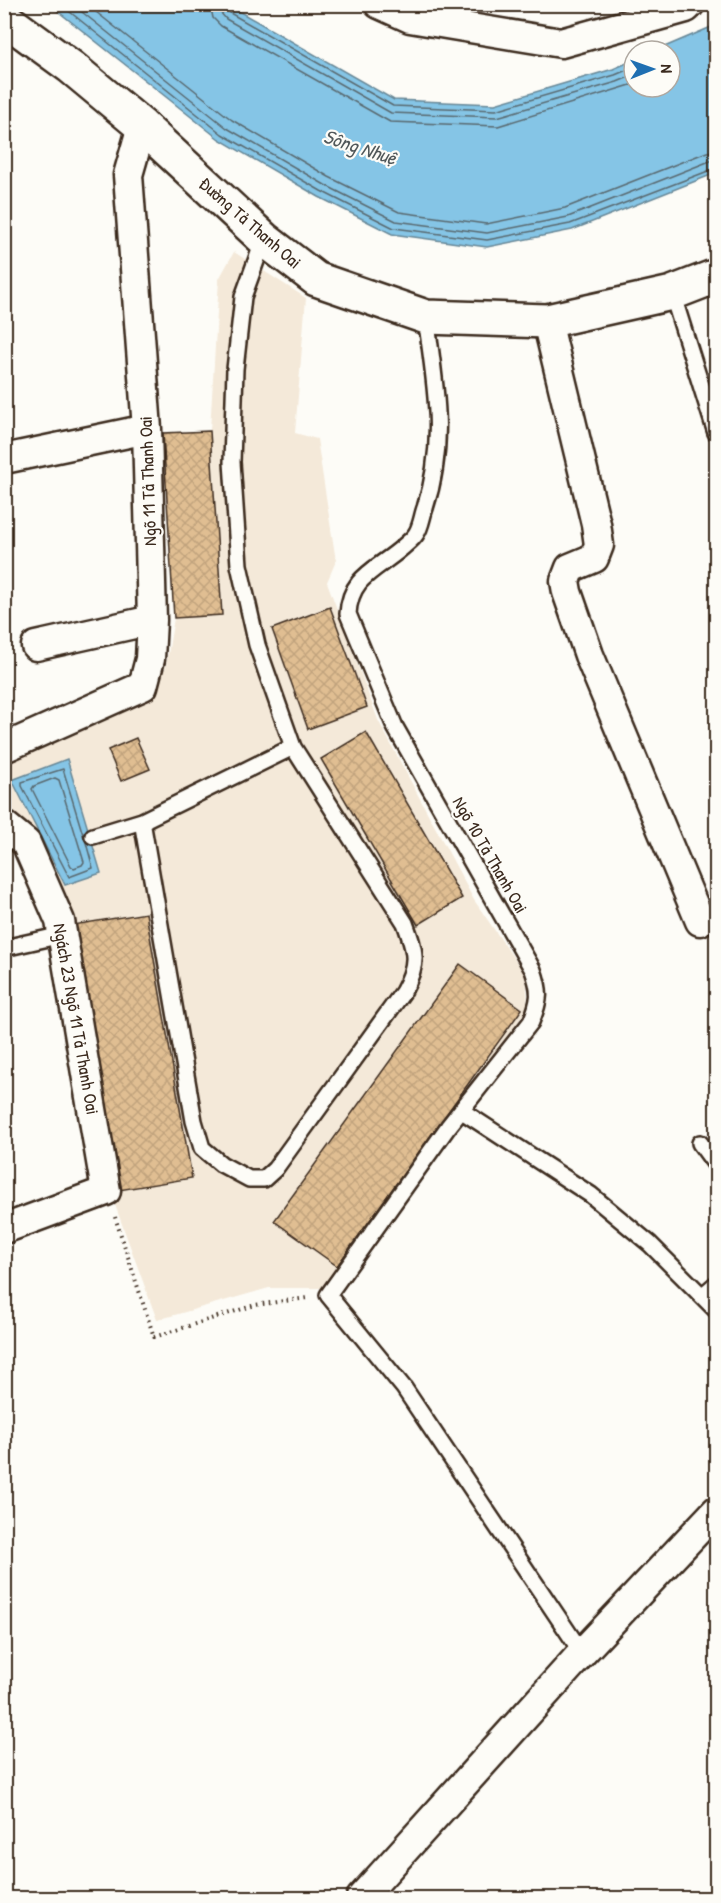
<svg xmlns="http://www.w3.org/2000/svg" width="721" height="1903" viewBox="0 0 721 1903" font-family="'Patrick Hand',sans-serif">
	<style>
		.built { fill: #f4e9d9 }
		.water { fill: #85c5e6; stroke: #678796; stroke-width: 1.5 }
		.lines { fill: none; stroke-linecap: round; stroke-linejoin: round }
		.shore { stroke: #59686e; stroke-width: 1.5 }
		.building { fill: url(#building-cross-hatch); stroke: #3b2a1e; stroke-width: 1.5 }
		.service-casing { stroke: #3b2a1e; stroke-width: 20 }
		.minor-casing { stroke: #3b2a1e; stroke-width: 33 }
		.tertiary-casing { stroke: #3b2a1e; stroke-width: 38 }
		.path { stroke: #3b2a1e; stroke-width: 4; stroke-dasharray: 1.5 4.5; stroke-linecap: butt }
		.service { stroke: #fdfcf7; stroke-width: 15 }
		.minor { stroke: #fdfcf7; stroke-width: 28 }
		.tertiary { stroke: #fdfcf7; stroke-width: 33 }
		.labels { text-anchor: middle; stroke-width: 4.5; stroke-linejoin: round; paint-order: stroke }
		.street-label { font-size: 18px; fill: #3b2a1e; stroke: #fdfcf7 }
		.water-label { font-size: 20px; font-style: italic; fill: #51585a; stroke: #fdfcf7 }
	</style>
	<defs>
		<pattern id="building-cross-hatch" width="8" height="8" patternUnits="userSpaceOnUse" patternTransform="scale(1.5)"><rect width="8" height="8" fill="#e0be92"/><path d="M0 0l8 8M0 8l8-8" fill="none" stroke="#c1a37d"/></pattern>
	</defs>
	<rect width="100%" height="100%" fill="#fdfcf7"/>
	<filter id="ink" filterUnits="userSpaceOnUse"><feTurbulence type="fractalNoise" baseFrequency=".0167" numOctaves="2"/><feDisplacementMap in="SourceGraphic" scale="12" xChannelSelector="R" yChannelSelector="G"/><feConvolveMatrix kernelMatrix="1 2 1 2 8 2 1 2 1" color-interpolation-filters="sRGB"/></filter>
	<g filter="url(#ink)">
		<!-- built -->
		<path class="built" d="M234 252 306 298 295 433 317 439 336 561 327 582 378 720 474 900 526 976 528 1008 330 1288H269L157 1320 111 1194 55 890 5 793V760L150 699 166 666 174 618 163 433 210 430 219 279Z"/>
		<!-- water -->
		<path class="water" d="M50 5H228L394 100 495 104 613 69 634 60V87H670V51H655L716 25V173L572 230 487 247 392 234 319 197 219 139Z
			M67 759 101 873 65 885 12 780Z"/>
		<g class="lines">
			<!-- shore -->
			<path class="shore" d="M60 4 222 134 321 191 394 228 487 240 570 224 716 168
				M72 4 227 128 325 185 396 221 487 233 568 217 710 161 716 160
				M86 4 232 120 329 177 399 212 486 224 565 208 707 152 716 151
				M210 4 213 18 221 26 390 122 498 126 634 84
				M219 4 220 12 226 19 391 113 497 117 617 82 634 75
				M226 4 230 13 393 106 496 110 615 75 634 67
				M55 778 59 780 84 862 82 865 74 868 71 866 32 789 34 786Z
				M84 838 63 769 22 782V786L69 877 93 868 85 839"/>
		</g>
		<!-- building -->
		<path class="building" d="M210 431 222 615 174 618 163 433Z
			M330 607 367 707 308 729 272 629Z
			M366 732 462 898 418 925 321 759Z
			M136 738 150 769 121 781 108 750Z
			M146 913 192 1178 119 1190 73 925Z
			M460 964 522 1009 337 1266 274 1221Z"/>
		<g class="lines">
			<defs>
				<path id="service" d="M672 293 716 433
					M426 317C435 384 447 442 425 508 422 516 421 527 416 534 413 539 407 543 403 547 377 570 350 576 348 614L395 727 533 970C541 992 540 1000 531 1022L448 1127 328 1295 404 1388 582 1653
					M142 821 194 1121 202 1148 221 1164 249 1179H264L275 1169 403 992C419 963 416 953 405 923L293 747 257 645 239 565 232 462 235 369 243 297 264 239
					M93 836 142 821 293 747
					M4 948 62 935
					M462 1111 591 1195 650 1244 716 1310
					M700 1143 716 1165
					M702 1296 716 1284"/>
				<path id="minor" d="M379 4 410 18 561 43 686 8 690 4
					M547 321 596 524 599 545 594 558 570 568 565 581 567 592 589 655 700 921
					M4 459 147 429
					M36 646 152 620
					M4 748 143 686 150 659 152 620 147 429 128 175 142 126
					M4 825 26 843 60 921 106 1191 4 1229
					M361 1898 582 1653 716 1511"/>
				<path id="tertiary" d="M4 18 71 67 142 126 264 239 316 279 426 317 547 321 672 293 716 276"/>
			</defs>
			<!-- service casing -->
			<use href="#service" class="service-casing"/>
			<!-- minor casing -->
			<use href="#minor" class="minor-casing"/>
			<!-- tertiary casing -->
			<use href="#tertiary" class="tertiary-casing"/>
			<!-- path -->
			<path class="path" d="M115 1217 154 1337 255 1305 307 1298"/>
			<!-- service -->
			<use href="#service" class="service"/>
			<!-- minor -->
			<use href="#minor" class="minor"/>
			<!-- tertiary -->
			<use href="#tertiary" class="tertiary"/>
		</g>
	</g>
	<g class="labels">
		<!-- street labels -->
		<g class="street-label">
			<text transform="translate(250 223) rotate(41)" y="6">Đường Tả Thanh Oai</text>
			<text transform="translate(148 481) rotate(-92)" y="6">Ngõ 11 Tả Thanh Oai</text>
			<text transform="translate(490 855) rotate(60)" y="6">Ngõ 10 Tả Thanh Oai</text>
			<text transform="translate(76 1019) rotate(80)" y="6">Ngách 23 Ngõ 11 Tả Thanh Oai</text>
		</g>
		<!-- water labels -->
		<g class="water-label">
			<text transform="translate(360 147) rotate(18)" y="7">Sông Nhuệ</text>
		</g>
	</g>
	<!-- margin -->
	<rect width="721" height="1903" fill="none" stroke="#fdfcf7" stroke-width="24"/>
	<rect x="12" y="12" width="697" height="1879" fill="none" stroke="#3b2a1e" stroke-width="2" filter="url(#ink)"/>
	<!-- north arrow -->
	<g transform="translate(652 69) rotate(89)"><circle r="28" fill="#fdfcf7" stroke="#afa8a0" stroke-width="1.5"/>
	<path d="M0-4.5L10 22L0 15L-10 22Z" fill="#1f6fb2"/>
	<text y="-9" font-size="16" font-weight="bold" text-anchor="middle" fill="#3b2a1e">N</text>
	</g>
</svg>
